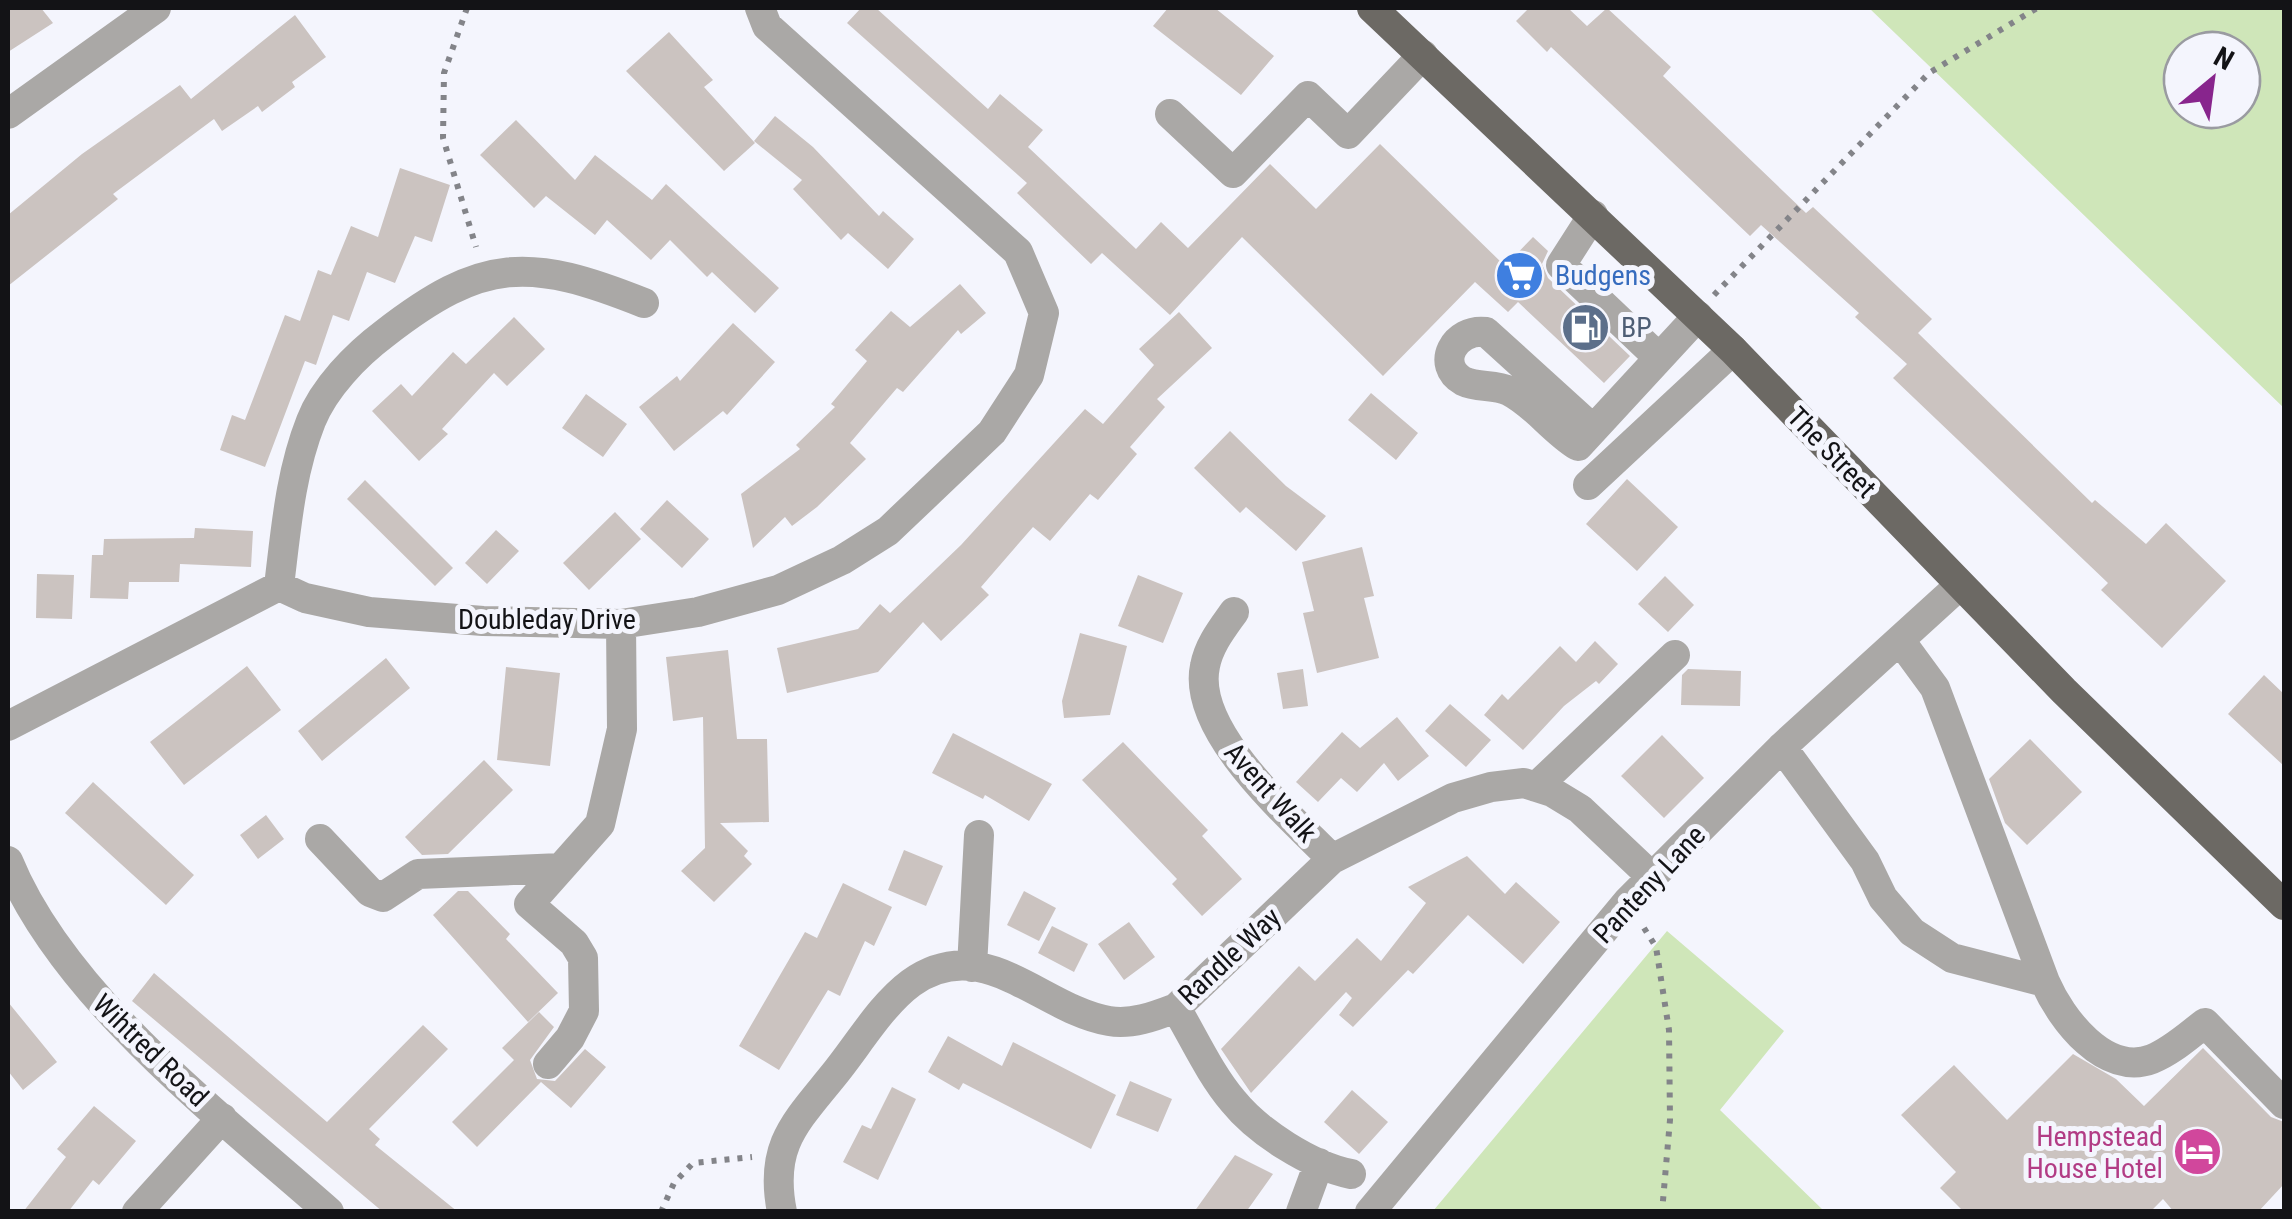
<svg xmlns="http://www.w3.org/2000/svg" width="2292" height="1219" viewBox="0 0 2292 1219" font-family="'Roboto Condensed',sans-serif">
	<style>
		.green { fill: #cfe6b9; fill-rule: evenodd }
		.building { fill: #cbc3c0 }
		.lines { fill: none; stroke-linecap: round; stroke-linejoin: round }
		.path { stroke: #838489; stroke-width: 6; stroke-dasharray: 5 8; stroke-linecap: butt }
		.minor { stroke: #aaa8a6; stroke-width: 30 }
		.major { stroke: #6c6964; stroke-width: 30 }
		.labels { text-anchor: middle; stroke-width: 10; stroke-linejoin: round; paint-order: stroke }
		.shop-label { font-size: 28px; fill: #366cbe; stroke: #f4f5fd; text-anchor: start }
		.service-label { font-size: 28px; fill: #4e5e75; stroke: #f4f5fd; text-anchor: start }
		.street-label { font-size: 28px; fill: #131316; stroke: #f4f5fd }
		.hotel-label { font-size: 28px; fill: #b23c85; stroke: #f4f5fd; text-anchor: end }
	</style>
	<rect width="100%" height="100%" fill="#f4f5fd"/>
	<!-- green -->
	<path class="green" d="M1869 8H2284V408ZM2182 50H2242V110H2182Z
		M1667 931 1784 1031 1720 1110 1824 1211H1433Z"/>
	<!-- building -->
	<path class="building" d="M8 8H41L53 23 8 52Z
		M861 8H876L988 109 1000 94 1043 130 1028 147 1136 249 1161 222 1188 248 1270 164 1316 209 1380 144 1505 266 1533 237 1548 251 1542 264 1548 278 1630 356 1604 383 1518 302 1508 312 1475 282 1383 376 1242 237 1170 315 1102 253 1091 264 1017 193 1027 183 847 23Z
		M1168 8H1215L1274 56 1241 95 1153 26Z
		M1529 8H1568L1587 26 1607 8 1671 67 1663 76 1806 213 1813 207 1932 319 1918 333 2092 503 2095 500 2146 544 2166 523 2226 581 2162 648 2101 590 2108 583 1893 378 1907 364 1855 317 1859 313 1761 225 1750 236 1551 47 1547 52 1516 21Z
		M295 15 326 57 292 82 295 87 262 112 258 106 222 131 214 119 113 194 118 199 8 286V215L82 154 180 85 191 99Z
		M669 32 713 80 704 87 755 143 724 171 626 71Z
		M775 116 813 147 879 216 883 211 914 239 888 269 848 233 841 240 793 189 802 180 754 141Z
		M516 120 575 180 595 155 652 200 666 184 779 288 755 313 712 272 707 277 670 240 651 260 607 220 595 235 546 196 534 208 480 155Z
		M400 168 450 185 432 242 415 236 395 283 367 272 349 321 333 315 316 365 305 361 265 467 220 450 232 415 245 420 285 315 300 321 318 270 331 275 351 226 378 237Z
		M960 284 986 313 961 334 958 330 903 392 897 388 850 443 866 459 817 507 792 526 785 517 753 548 741 494 800 449 796 445 835 407 831 404 867 361 855 350 891 311 910 327Z
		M1179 312 1212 348 1157 399 1165 407 1130 447 1137 454 1098 500 1090 494 1050 541 1033 527 981 587 989 595 941 641 923 622 878 672 787 693 777 648 858 629 880 604 890 613 961 545 1085 409 1103 424 1154 365 1139 349Z
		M514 317 545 349 507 386 494 373 442 429 448 434 419 461 372 411 401 384 412 396 453 352 466 364Z
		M733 323 775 362 727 415 723 411 674 451 639 407 677 376 680 381Z
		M1371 393 1418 433 1396 460 1348 420Z
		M586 394 627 424 603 457 562 428Z
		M1230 431 1286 486 1326 516 1296 551 1246 507 1240 513 1194 468Z
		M1627 479 1678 527 1637 571 1586 524Z
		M365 480 453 568 435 586 347 499Z
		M667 500 709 539 682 568 640 529Z
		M615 512 641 539 589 590 563 563Z
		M195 528 253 531 251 567 180 564 179 582H129L128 599 90 598 92 555H103L104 539 194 538Z
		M496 530 519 551 487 584 465 563Z
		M1362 547 1374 596 1364 598 1379 658 1317 673 1303 613 1314 611 1302 562Z
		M37 574 74 575 72 619 36 618Z
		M1138 575 1183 593 1163 643 1118 626Z
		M1665 576 1694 605 1668 632 1638 604Z
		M1080 633 1127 646 1110 715 1064 718 1062 701Z
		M1595 641 1618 664 1599 684 1596 681 1564 706 1523 750 1484 715 1502 694 1508 700 1560 646 1576 662Z
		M728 650 737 739H767L769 822 720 823 748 851 744 856 752 864 714 902 681 871 705 848 703 717 673 721 666 657Z
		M386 658 410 688 322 761 298 731Z
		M247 666 281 710 184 785 150 742Z
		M506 667 560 673 550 766 497 760Z
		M1303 669 1308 706 1283 709 1277 673Z
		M1688 669 1741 671 1740 706 1681 705 1682 675Z
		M2264 675 2284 694V766L2228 714Z
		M1450 704 1491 740 1466 767 1425 731Z
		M1397 717 1429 756 1398 781 1384 763 1357 792 1341 778 1318 802 1296 782 1342 732 1360 748Z
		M953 733 1052 784 1029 821 985 795 983 799 932 773Z
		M1662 735 1704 778 1664 818 1621 776Z
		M2030 739 2082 792 2027 845 2005 823 1989 779Z
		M1123 742 1208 830 1202 836 1242 879 1202 916 1172 884 1177 879 1082 780Z
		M484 760 513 790 448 854 422 855 405 837Z
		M93 782 194 875 166 905 65 813Z
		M266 815 284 839 258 859 240 835Z
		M904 850 943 866 926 906 888 890Z
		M1467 856 1505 894 1516 882 1560 922 1523 964 1468 915 1413 974 1408 970 1353 1027 1339 1015 1352 998 1346 992 1251 1093 1221 1049 1299 966 1315 981 1357 938 1381 961 1426 903 1408 887Z
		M843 883 892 907 874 946 865 941 840 996 828 990 779 1070 739 1046 805 932 817 938Z
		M458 891H468L510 934 506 939 558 993 528 1022 433 915Z
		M1024 891 1056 908 1039 941 1007 925Z
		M1129 922 1155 957 1124 980 1098 944Z
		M1052 926 1088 944 1074 972 1038 953Z
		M154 973 327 1122 423 1025 448 1049 369 1129 380 1139 375 1145 458 1212H383L132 1001Z
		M8 1002 57 1062 23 1090 8 1071Z
		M539 1012 554 1027 530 1060 537 1079 555 1081 585 1049 606 1067 571 1108 541 1082 477 1147 452 1122 514 1060 502 1048Z
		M948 1036 1002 1066 1013 1042 1116 1095 1091 1149 963 1083 959 1090 928 1072Z
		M2203 1048 2271 1117 2284 1122V1184L2258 1212H2174L2163 1199 2150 1212H1964L1940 1188 1956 1172 1901 1115 1954 1065 2007 1120 2073 1054 2116 1079 2144 1106Z
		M1130 1081 1172 1099 1158 1132 1116 1115Z
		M892 1087 916 1099 878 1180 843 1162 862 1125 871 1129Z
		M1352 1090 1388 1122 1359 1154 1324 1122Z
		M94 1106 136 1141 99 1185 93 1180 68 1212H23L66 1157 57 1149Z
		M1235 1155 1273 1174 1246 1212H1194Z"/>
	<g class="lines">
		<!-- path -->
		<path class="path" d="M467 8 444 73 443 138 476 247
			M1714 295 1929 73 2037 8
			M1644 928 1656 947 1669 1030 1670 1120 1662 1212
			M661 1212 674 1183 693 1163 752 1157"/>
		<!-- minor -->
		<path class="minor" d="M8 114 156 8
			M1170 114 1233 173 1308 96 1348 134 1423 55
			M1593 215 1561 265 1659 358
			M1593 429 1486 332C1454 328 1435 365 1463 381 1477 388 1495 384 1509 391 1535 404 1553 431 1578 446L1698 316
			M1588 485 1733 350
			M279 586C286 530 290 474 311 421 324 388 356 355 384 334 483 257 529 257 644 303
			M1234 612C1222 629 1209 645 1205 666 1191 731 1290 816 1332 859
			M1902 643 1935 688 2045 982
			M8 726 279 586 305 598 369 612 483 621 621 624 698 612 778 590 842 560 888 531 992 432 1029 375 1044 313 1018 252 767 26 760 8
			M1782 747 1865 861 1883 898 1912 932 1952 958 2045 982C2061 1019 2105 1077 2152 1059 2172 1051 2189 1035 2205 1023L2284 1104
			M1536 787 1675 655
			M320 839 370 892 383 897 418 874 561 868
			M8 861C63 996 220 1116 329 1212
			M972 967 979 835
			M1176 1008C1194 1038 1210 1074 1233 1101 1258 1132 1311 1166 1351 1174
			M548 1064 570 1038 584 1011 583 958 574 943 529 904 600 824 622 729 621 624
			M137 1212 222 1118
			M782 1212C769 1147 794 1124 832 1077 857 1047 880 1006 911 983 983 931 1042 1010 1109 1021 1132 1025 1155 1016 1176 1008L1332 859 1453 798 1491 787 1524 783 1552 792 1580 809 1652 877
			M1301 1212 1319 1163
			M1370 1212 1628 901 1782 747 1960 585"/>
		<!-- major -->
		<path class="major" d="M1372 8 1733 350 2064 691 2284 905"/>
	</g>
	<!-- icons -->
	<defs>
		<symbol id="supermarket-disc" viewBox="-11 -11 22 22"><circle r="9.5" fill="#3f7fe0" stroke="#f4f5fd"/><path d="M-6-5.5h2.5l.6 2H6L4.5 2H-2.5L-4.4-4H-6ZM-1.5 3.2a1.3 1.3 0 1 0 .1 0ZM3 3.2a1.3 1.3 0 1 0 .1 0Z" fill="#fff"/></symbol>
		<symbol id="fuel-disc" viewBox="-11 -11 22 22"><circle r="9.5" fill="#5c6f8a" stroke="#f4f5fd"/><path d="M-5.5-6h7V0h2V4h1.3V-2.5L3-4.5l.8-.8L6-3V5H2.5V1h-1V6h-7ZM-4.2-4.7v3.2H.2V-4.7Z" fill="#fff"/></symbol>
		<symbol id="hotel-disc" viewBox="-11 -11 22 22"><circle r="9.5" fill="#d1479c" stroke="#f4f5fd"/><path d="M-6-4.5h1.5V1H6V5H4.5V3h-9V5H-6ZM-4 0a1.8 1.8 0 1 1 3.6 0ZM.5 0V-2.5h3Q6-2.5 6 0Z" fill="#fff"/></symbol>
	</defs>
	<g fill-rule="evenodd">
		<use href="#supermarket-disc" x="1492" y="248" width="55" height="55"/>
		<use href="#fuel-disc" x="1558" y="300" width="55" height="55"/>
		<use href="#hotel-disc" x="2170" y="1124" width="55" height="55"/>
	</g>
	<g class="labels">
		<!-- shop labels -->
		<g class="shop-label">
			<text x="1555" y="285">Budgens</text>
		</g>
		<!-- service labels -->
		<g class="service-label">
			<text x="1621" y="337">BP</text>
		</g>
		<!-- street labels -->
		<g class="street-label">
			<text transform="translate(1832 452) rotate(46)" y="10">The Street</text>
			<text x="547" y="629">Doubleday Drive</text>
			<text transform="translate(1271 792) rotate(48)" y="10">Avent Walk</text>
			<text transform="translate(1649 884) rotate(-47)" y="10">Panteny Lane</text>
			<text transform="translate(1229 956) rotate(-43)" y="10">Randle Way</text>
			<text transform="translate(151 1050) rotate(44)" y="10">Wihtred Road</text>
		</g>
		<!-- hotel labels -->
		<g class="hotel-label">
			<text x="2163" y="1146">Hempstead<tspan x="2163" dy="32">House Hotel</tspan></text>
		</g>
	</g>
	<!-- border -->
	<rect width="2292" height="1219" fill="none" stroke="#131316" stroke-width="20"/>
	<!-- north arrow -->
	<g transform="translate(2212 80) rotate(29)"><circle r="48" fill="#f4f5fd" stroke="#9a9ba1" stroke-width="2.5"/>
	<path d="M0-8L18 38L0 25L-18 38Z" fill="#88258d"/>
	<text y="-15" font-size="28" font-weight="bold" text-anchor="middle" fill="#131316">N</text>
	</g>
</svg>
